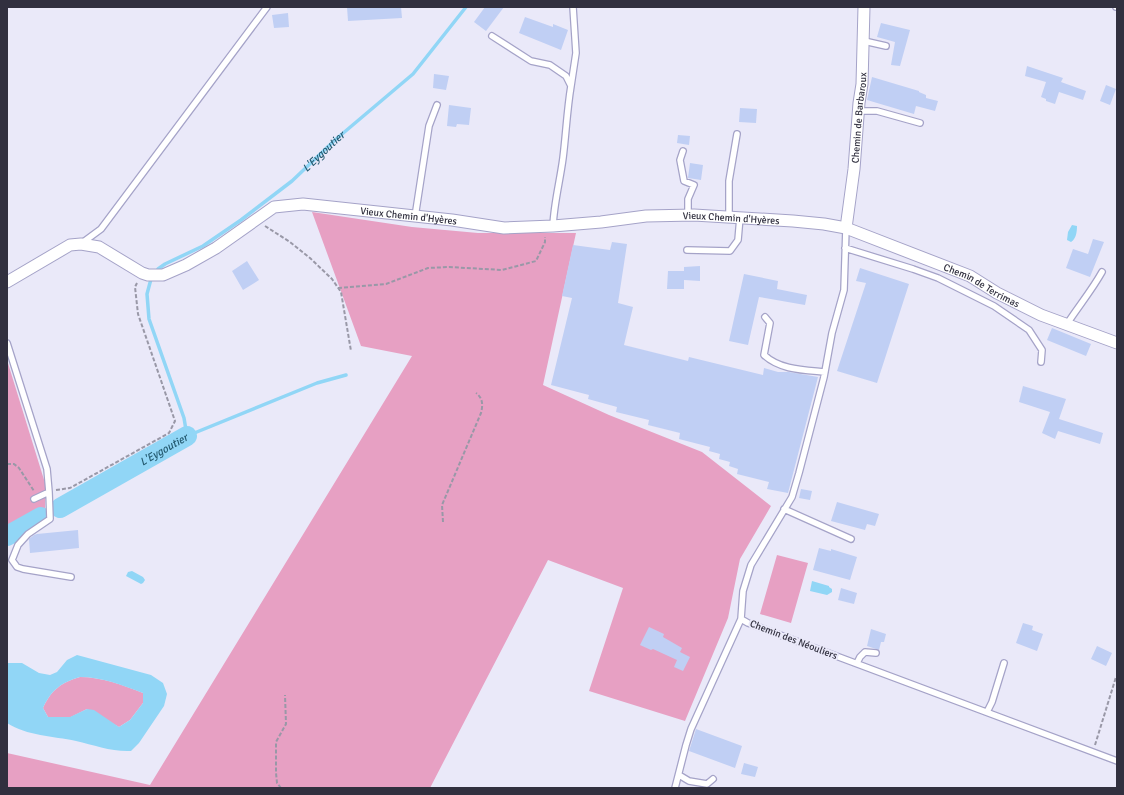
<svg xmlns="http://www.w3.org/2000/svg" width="1124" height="795" viewBox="0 0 1124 795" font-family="Signika,sans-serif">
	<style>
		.green { fill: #e7a0c3 }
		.water { fill: #91d6f6; fill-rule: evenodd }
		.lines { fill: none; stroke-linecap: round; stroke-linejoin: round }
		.stream { stroke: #91d6f6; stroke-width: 3.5 }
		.river { stroke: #91d6f6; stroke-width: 20 }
		.building { fill: #c0cff4 }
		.lane-casing { stroke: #a5a3c8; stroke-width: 8 }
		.street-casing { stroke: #a5a3c8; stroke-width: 13 }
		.path { stroke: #9998a7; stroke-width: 2; stroke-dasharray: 4 2; stroke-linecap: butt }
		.lane { stroke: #fff; stroke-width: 5.5 }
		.street { stroke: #fff; stroke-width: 11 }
		.labels { text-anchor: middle; stroke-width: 4; stroke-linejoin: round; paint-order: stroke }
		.street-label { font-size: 10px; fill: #31303f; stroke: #eae9f9 }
		.water-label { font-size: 11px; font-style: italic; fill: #23596f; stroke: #eae9f9 }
	</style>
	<rect width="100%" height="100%" fill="#eae9f9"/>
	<!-- green -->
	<path class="green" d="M312 212 412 227 478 233H576L543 385 609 415 702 452 771 506 740 559 728 618 685 721 589 691 623 588 548 560 430 788H7V753L150 785 412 356 361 346Z
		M7 360 45 483V512L7 531Z
		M777 555 808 563 791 623 760 614Z
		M80 677C102 677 123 685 143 693V703L130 720 119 727 87 709 71 717H48L43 708C51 690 62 682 80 677Z"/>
	<!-- water -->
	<path class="water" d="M1072 225 1077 226C1077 232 1076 239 1071 242L1067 240 1068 232Z
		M132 571 143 577 145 580 143 583 141 584 126 576 128 572Z
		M812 581 829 586V587L832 589V592L827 595 810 591Z
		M77 655 151 675 163 683 167 694 164 706 139 743 131 751C112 752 94 745 76 741 53 736 27 736 7 723V663H22L39 673 50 675 57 672 67 660ZM80 677C102 677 122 685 143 693V703L130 720 119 727 94 710 87 709 70 717H48L43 708C51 690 62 682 80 677Z"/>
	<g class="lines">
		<!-- stream -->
		<g class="stream">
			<path id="s1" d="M158 269 165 264 203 246 241 220 292 181 335 140 413 74 466 7"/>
			<path d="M151 279 147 294 149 319 184 418 187 436 317 383 346 375"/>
		</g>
		<!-- river -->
		<g class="river">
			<path id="s2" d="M60 508 187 436"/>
			<path d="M7 536 41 517"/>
		</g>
	</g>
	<!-- building -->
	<path class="building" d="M347 7H401L402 18 348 21Z
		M485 7H504L486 31 474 22Z
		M288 13 289 27 274 28 272 15Z
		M525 17 553 27V24L568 30 561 50 519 33Z
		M881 23 910 30 900 66 891 65 895 42 877 37Z
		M1027 66 1063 78 1061 82 1086 91 1083 100 1059 92 1055 104 1046 101V99L1041 97 1046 82 1025 76Z
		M434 74 449 76 446 90 433 88Z
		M872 77 919 91V92L926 95V98L938 101 935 111 916 106 914 114 867 100Z
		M1106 85 1116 89 1110 105 1100 101Z
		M449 105 471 108 469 125 457 124 456 127 447 126Z
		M740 108 757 109 756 123 739 122Z
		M678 135 690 136 689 145 677 143Z
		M690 163 703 165 701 180 688 178Z
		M1093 239 1104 242 1090 277 1066 268 1073 249 1088 254Z
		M612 242 627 244 618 303 633 307 624 345 688 361 689 357 763 375 764 368 778 372H789L818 377 788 493 767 489 769 482 737 474 738 469 729 466 730 462 719 459 720 454 709 451 710 447 679 439 680 433 648 425 649 420 616 412 617 407 588 399 589 395 551 385 572 298 562 296 573 245 610 250Z
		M247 261 259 280 243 290 232 271Z
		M700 266V281L684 280V289H667L668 271H684V267Z
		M860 268 909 284 877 383 837 371 866 283 856 281Z
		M744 274 778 281 777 289 807 295 805 305 759 297 748 345 729 341Z
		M1052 328 1091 344 1086 356 1047 340Z
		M1023 386 1066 399 1059 419 1103 433 1100 444 1058 431 1055 439 1042 433 1050 412 1019 402Z
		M801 489 812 491 810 500 799 498Z
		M837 502 879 514 875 526 867 524 865 530 831 521Z
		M78 530 79 548 30 553 29 539 34 535 37 534Z
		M819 548 831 551V549L857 557 850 580 813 570Z
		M841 588 857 593 854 604 838 600Z
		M1023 623 1033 626 1032 630 1043 634 1037 651 1016 643Z
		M649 627 664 634 663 637 682 648 680 652 690 657 683 671 674 667 677 660 653 649 651 650 640 645Z
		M871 629 886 634 884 642H881L879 650 867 646Z
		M1097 646 1112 653 1106 666 1091 659Z
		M696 729 742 746 735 768 689 751Z
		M744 763 758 767 755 777 741 774Z"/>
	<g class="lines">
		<defs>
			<path id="lane" d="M1116 7H1117
				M492 36 531 61 550 65 566 76 571 86C567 110 566 134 563 158 560 181 554 203 553 226
				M864 41 886 46
				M571 86 576 53 573 7
				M858 111H877L920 123
				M683 151 680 160 684 181 694 185 688 199V215
				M415 217 429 126 437 105
				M729 217V181L737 134
				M846 228 844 290 832 333 824 377 799 473 792 497 751 565 743 591 741 619 748 623 1117 761
				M82 243 101 229 267 7
				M845 248 913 269 938 278 994 306 1029 330 1042 350 1041 362
				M687 250 730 251 738 240 740 217
				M765 317 770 323 764 355C780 370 804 370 825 372
				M1067 324C1078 307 1092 290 1102 272
				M7 343 47 469 49 492 34 499
				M49 492 50 519 28 534 18 545 12 560 17 567 23 569 71 577
				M784 509 851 539
				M857 663 860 657 865 652 876 653
				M987 712 992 702 1004 663
				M679 775 689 781 707 784 713 779
				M675 788 686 745 691 729 741 619"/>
			<g id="street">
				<path id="s3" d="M846 228 854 169 859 103 862 84 864 7"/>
				<path id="s4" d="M7 282 70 245 81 244 99 247 142 273 148 275H163L186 265 216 248 274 207 303 204 452 220 504 228 553 226 601 222 646 216 694 215 793 221 824 224 846 228 970 276 997 293 1041 315 1117 343"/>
			</g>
		</defs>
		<!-- lane casing -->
		<use href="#lane" class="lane-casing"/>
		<!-- street casing -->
		<use href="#street" class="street-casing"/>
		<!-- path -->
		<path class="path" d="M265 226 290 242 310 258 332 279 341 292 351 351
			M338 288 386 284 428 268 449 267 502 270 536 261 545 242V237
			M7 464H14L19 468 34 491
			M56 490 70 488 169 433 175 421 138 314 135 287 137 283
			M443 522 442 505 481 413C483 405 483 398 476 393
			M1095 745 1116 677
			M281 788 277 783 276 773V742L286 724 285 695"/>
		<!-- lane -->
		<use href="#lane" class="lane"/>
		<!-- street -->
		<use href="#street" class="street"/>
	</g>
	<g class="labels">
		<!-- street labels -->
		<g class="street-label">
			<text dy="4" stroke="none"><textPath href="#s3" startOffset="111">Chemin de Barbaroux</textPath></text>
			<text dy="4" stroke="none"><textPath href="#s4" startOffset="440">Vieux Chemin d'Hyères</textPath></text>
			<text dy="4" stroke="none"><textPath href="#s4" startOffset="764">Vieux Chemin d'Hyères</textPath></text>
			<text dy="4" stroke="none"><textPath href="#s4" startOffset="1027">Chemin de Terrimas</textPath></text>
			<text transform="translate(794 639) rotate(21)" y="4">Chemin des Néouliers</text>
		</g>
		<!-- water labels -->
		<g class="water-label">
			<text dy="4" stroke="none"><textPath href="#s1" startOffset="204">L'Eygoutier</textPath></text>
			<text dy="4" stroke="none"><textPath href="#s2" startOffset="119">L'Eygoutier</textPath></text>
		</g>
	</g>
	<!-- border -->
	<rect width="1124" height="795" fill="none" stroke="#31303f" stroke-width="16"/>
</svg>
